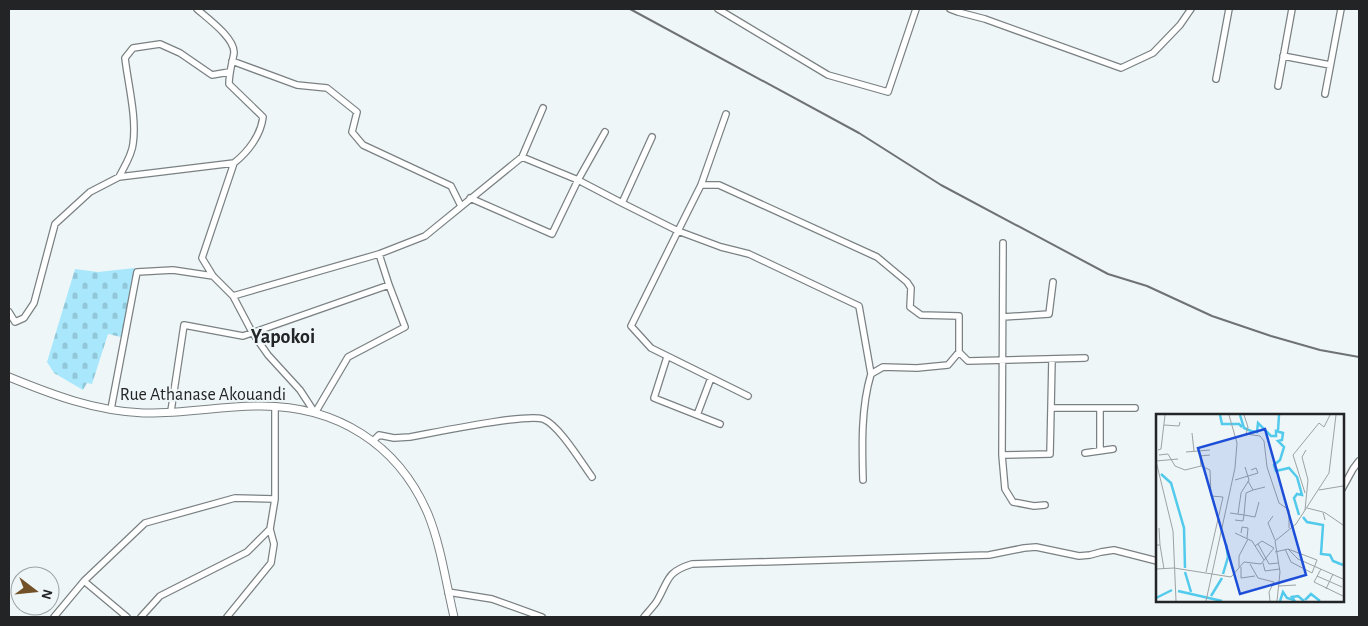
<svg xmlns="http://www.w3.org/2000/svg" width="1368" height="626" viewBox="0 0 1368 626" font-family="'Alegreya Sans',sans-serif">
	<style>
		.cemetery { fill: url(#cemetery-stones) }
		.lines { fill: none; stroke-linecap: round; stroke-linejoin: round }
		.minor-casing { stroke: #7b8183; stroke-width: 8 }
		.tertiary-casing { stroke: #7b8183; stroke-width: 9 }
		.minor { stroke: #fff; stroke-width: 5.5 }
		.tertiary { stroke: #fff; stroke-width: 7 }
		.rail { stroke: #6f7274; stroke-width: 2 }
		.labels { text-anchor: middle; stroke-width: 4; stroke-linejoin: round; paint-order: stroke }
		.street-label { font-size: 18px; fill: #222425; stroke: #eff6f8 }
		.quarter-label { font-size: 20px; font-weight: bold; fill: #222425; stroke: #eff6f8 }
		.inset-river { fill: none; stroke: #52caeb; stroke-width: 2.5 }
		.inset-road { fill: none; stroke: #9da2a4; stroke-width: 1 }
		.view { fill: #1d4ed8; fill-opacity: 0.15; stroke: #1d4ed8; stroke-width: 2.5 }
		.inset-edge { fill: none; stroke: #222425; stroke-width: 2.5 }
	</style>
	<defs>
		<pattern id="cemetery-stones" width="16" height="16" patternUnits="userSpaceOnUse" patternTransform="scale(1.25)"><rect width="16" height="16" fill="#a9e8fc"/><path d="M2 7V4a2 2 0 0 1 4 0v3zM10 15v-3a2 2 0 0 1 4 0v3z" fill="#91c7d8"/></pattern>
	</defs>
	<rect width="100%" height="100%" fill="#eff6f8"/>
	<!-- cemetery -->
	<path class="cemetery" d="M135 268 121 337 108 334 92 384 87 383 83 390 54 373 47 362 75 269 98 272Z"/>
	<g class="lines">
		<defs>
			<path id="minor" d="M197 9C207 18 235 38 234 53 232 64 229 73 229 84L263 117C261 135 248 152 234 163L202 258 213 276 233 296 252 332 268 355 300 390 315 413 348 357 405 327 389 285 379 254
				M718 9 828 75 888 92 916 9
				M950 9 958 12 985 19 1121 68 1153 53 1180 25 1191 9
				M1283 56 1330 65
				M232 61 297 85 327 88 357 112 352 132 363 145 451 186 461 206
				M1216 79 1229 9
				M1278 86 1292 9
				M1325 94 1341 9
				M605 132 578 180 622 203
				M652 137 622 203 678 231 701 185 726 114
				M119 177C124 167 132 155 133 144 137 118 128 84 125 58L133 48 160 44 180 53 212 75 229 72
				M701 185H719L877 257 907 282 911 288 910 307 921 315 959 316V352L968 361 1085 358
				M470 198 552 234 578 180 522 157
				M1003 243 1002 455 1050 454 1051 408
				M233 296 379 254 425 236 522 157 543 108
				M9 312 15 322 24 318 34 303 55 224 90 192 119 177 234 163
				M1003 317 1049 314 1053 282
				M667 357 654 398 697 415
				M1052 359 1051 408H1135
				M711 378 697 415 720 424
				M748 396 651 348 631 326 678 231 721 247 749 254 859 306 871 374
				M111 409 137 272 173 270 213 276
				M171 411 184 325 243 336 389 285
				M373 441 379 435 394 438 410 437C433 433 526 413 543 419 559 425 581 462 592 477
				M1100 451V408
				M1085 453 1113 449
				M1002 455 1005 489 1013 502 1034 506 1045 505
				M863 480C862 445 861 407 871 374L883 367 917 368 948 365 959 352
				M1342 489 1353 469 1359 461
				M84 581 127 617
				M448 592 492 599 542 617
				M54 617 84 581 145 523 235 498 275 499
				M141 617 160 596 247 552 270 529 275 499V406
				M227 617 271 563 274 544 270 529
				M644 617C648 612 653 607 657 601 669 580 666 572 692 564L989 555 1024 548 1036 547 1079 556 1090 555 1101 552 1114 550 1157 561"/>
			<path id="tertiary" d="M9 377C53 395 95 411 143 413 182 414 222 406 261 406 337 406 398 444 428 514 441 546 446 583 454 617"/>
		</defs>
		<!-- minor casing -->
		<use href="#minor" class="minor-casing"/>
		<!-- tertiary casing -->
		<use href="#tertiary" class="tertiary-casing"/>
		<!-- minor -->
		<use href="#minor" class="minor"/>
		<!-- tertiary -->
		<use href="#tertiary" class="tertiary"/>
		<!-- rail -->
		<path class="rail" d="M630 9 859 133 941 185 1108 274 1147 286 1212 316 1271 336 1320 350 1359 357"/>
	</g>
	<g class="labels">
		<!-- street labels -->
		<g class="street-label">
			<text x="203" y="400">Rue Athanase Akouandi</text>
		</g>
		<!-- quarter labels -->
		<g class="quarter-label">
			<text x="283" y="343">Yapokoi</text>
		</g>
	</g>
	<!-- overview -->
	<g transform="translate(1156 414)">
		<rect width="188" height="188" fill="#eff6f8"/>
		<path class="inset-river" d="M64 1 66 10H83L86 13M84 1 88 14 95 17 101 18 102 9 115 22H120V17L127 19 126 26 122 27 128 33 124 46 118 51 120 57 133 54 141 63 146 81 141 80 138 84 143 101M122 17 123 1M5 60 15 69 28 114 29 154M147 103 151 108 167 111 165 140 174 141 177 147 187 151M29 158 35 178M67 160 72 143 70 130M22 177 66 187M55 182 66 164M0 184 16 176M149 186 155 180 164 187M124 187 127 178 131 184 138 186 136 183 142 182 148 187"/>
		<path class="inset-road" d="M88 1 92 13 90 20 104 22 108 27 111 53 123 89 133 96V114M8 11 23 12 24 8M36 19 38 37M2 36 5 35 9 1M30 38 54 36M3 41 12 40 19 52 29 56 45 52 54 56 55 82 67 83 50 158M0 47 22 45M0 47 17 117 20 187M45 52 44 42 54 41M79 66 102 59 100 54 95 56M92 67 97 76 109 73M97 76 90 79 88 101 99 103 103 88M163 76 187 72M149 79 137 41 163 9 168 13 174 1M151 94 167 98 169 106M149 96 152 66 146 43 150 36M168 98 187 111M74 99 88 101 87 107 79 106M82 100 85 79 93 66 89 53M117 102 112 109 119 126M3 114 4 131M79 119 96 127 108 146M85 119 86 113 92 114 91 124M102 130 113 150 122 149M0 131H4L8 155M129 135 135 148 156 159 161 146 132 135M119 138 132 135 142 145 187 165M107 149 109 157 124 155M94 150 102 164 118 168 113 178 114 187M83 153V142L92 125M85 153V164L99 162M0 155 18 154 75 163 88 148 105 150 118 134 106 127 99 132M165 155 158 168 187 182M161 162 186 173M123 172 140 171M170 175 177 160M50 187 79 54 81 29 73 1M121 187 124 158 119 127 140 110 173 59 180 1"/>
		<path class="view" d="M109 15 150 161 84 180 42 34Z"/>
		<rect width="188" height="188" class="inset-edge"/>
	</g>
	<!-- border -->
	<rect width="1368" height="626" fill="none" stroke="#222425" stroke-width="20"/>
	<!-- north arrow -->
	<g transform="translate(35 591) rotate(106)"><circle r="24" fill="#eff6f8" stroke="#9da2a4"/>
	<path d="M0-4L9 19L0 12L-9 19Z" fill="#735128"/>
	<text y="-8" font-size="14" font-weight="bold" text-anchor="middle" fill="#222425">N</text>
	</g>
</svg>
